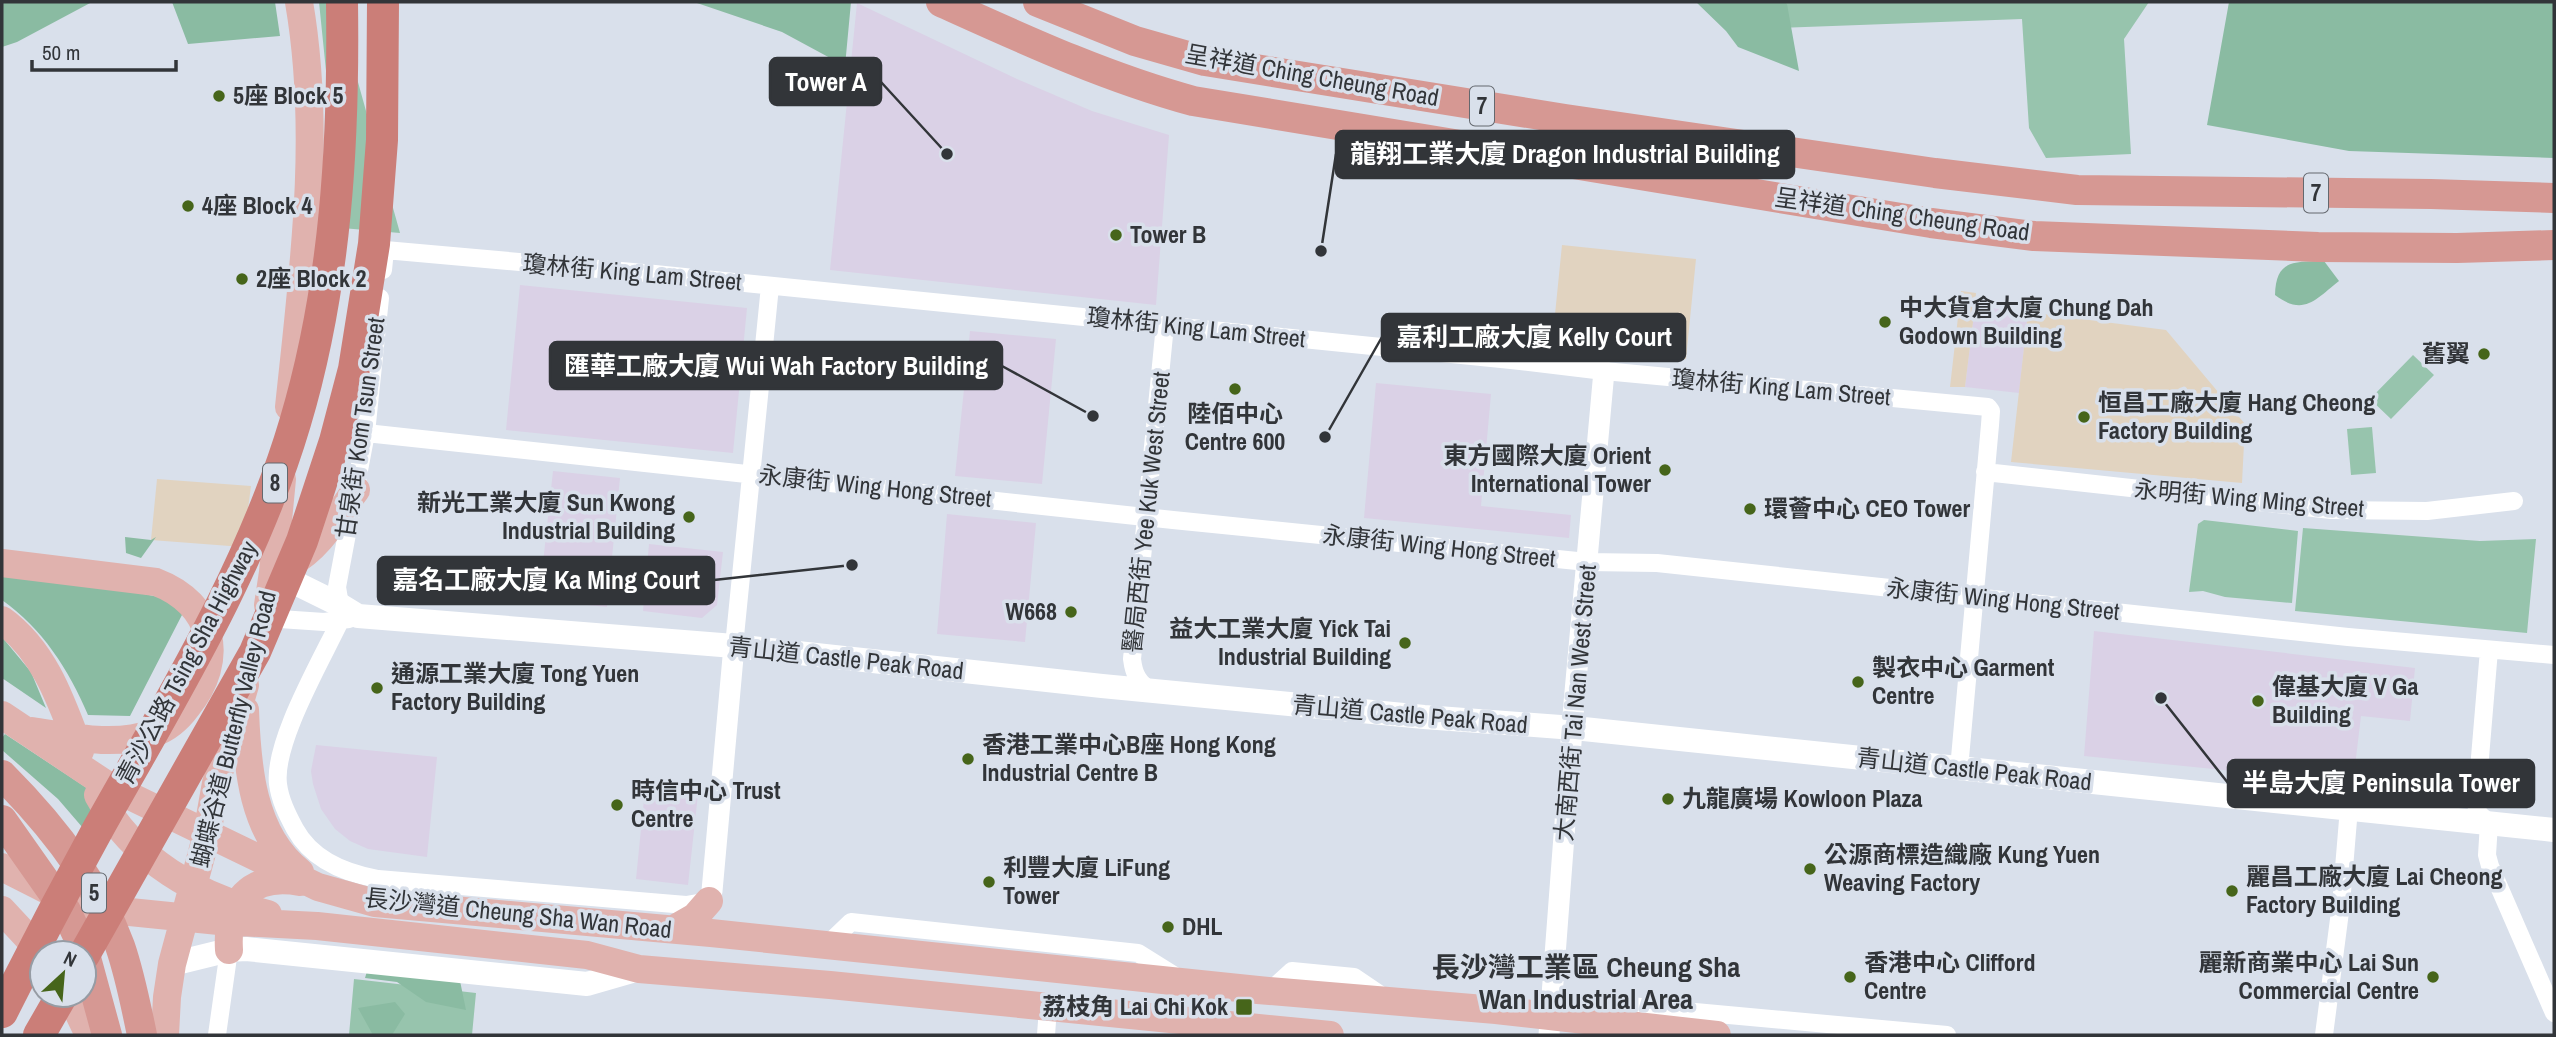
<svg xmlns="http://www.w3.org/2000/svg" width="2556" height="1037" viewBox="0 0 2556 1037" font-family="'Archivo Narrow','Noto Sans TC',sans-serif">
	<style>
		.commercial { fill: #dad1e6 }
		.industrial { fill: #e1d3c0 }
		.green { fill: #97c4ad }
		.forest { fill: #8abba2 }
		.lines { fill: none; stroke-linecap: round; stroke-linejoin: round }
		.minor { stroke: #fff; stroke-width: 18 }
		.tertiary { stroke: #fff; stroke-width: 21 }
		.secondary { stroke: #fff; stroke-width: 24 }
		.primary { stroke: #e0b2ae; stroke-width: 28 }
		.trunk { stroke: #d69893; stroke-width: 30 }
		.motorway { stroke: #cb7e78; stroke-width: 32 }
		.poi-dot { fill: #46651a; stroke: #d9e0eb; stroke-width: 2.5 }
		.labels { text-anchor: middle; stroke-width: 7; stroke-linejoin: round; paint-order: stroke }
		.shield { fill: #d9e0eb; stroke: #64686e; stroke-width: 2 }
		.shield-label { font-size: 23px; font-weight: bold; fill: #323539 }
		.street-label { font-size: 24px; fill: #323539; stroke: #d9e0eb }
		.poi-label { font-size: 24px; font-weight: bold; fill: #323539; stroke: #d9e0eb; text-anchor: start }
		.quarter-label { font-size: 28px; font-weight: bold; fill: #323539; stroke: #d9e0eb }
		.leader { fill: none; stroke: #323539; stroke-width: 2.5 }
		.callout-dot { fill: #323539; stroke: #d9e0eb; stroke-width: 2.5 }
		.callout { fill: #323539; stroke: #323539; stroke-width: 2.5 }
		.callout-label { font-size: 26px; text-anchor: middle; font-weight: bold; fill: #fff }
	</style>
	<rect width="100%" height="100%" fill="#d9e0eb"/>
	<!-- commercial -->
	<path class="commercial" d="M857 3 1017 79 1092 111 1169 135 1156 305 830 270Z
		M520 285 747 308 733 453 506 430Z
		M1975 306 2028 312 2019 393 1965 387Z
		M970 331 1056 339 1042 484 955 476Z
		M1376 383 1491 394 1481 506 1571 515 1569 538 1364 518Z
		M553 471 620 478 607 607 539 600Z
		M947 514 1036 523 1025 642 937 634Z
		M649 544 723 552 717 605 702 618 643 611Z
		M2094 631 2415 668 2410 721 2361 716 2353 783 2084 756Z
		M316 745 437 757 427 857 368 849 350 841 335 829 321 809 313 784 311 771Z
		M646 779 699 785 688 885 636 879Z"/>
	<!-- industrial -->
	<path class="industrial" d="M1562 245 1696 259 1686 359 1552 344Z
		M1961 291 1976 293 1975 306 1965 387H1950Z
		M2028 312 2166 330 2245 424 2242 483 2011 462Z
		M157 479 251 486 243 547 151 540Z"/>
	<!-- green -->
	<path class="green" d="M319 2H357L356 75 400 233 342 228Z
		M1733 2H2149L2124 39 2131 154 2046 158 2029 128 2022 19 1753 29Z
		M2413 355 2434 375 2391 419 2370 399Z
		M2372 427 2376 473 2351 475 2347 429Z
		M2204 520 2298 531 2292 603 2225 597 2203 591 2189 592 2198 524Z
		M2303 528 2480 541 2536 539 2527 633 2295 611Z
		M354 979 476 993 472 1035H349Z"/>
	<!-- forest -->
	<path class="forest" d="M2 2H92L17 42 2 47Z
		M172 2H275L280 36 188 44Z
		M694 2H851L845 66 782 32Z
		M1696 2H1784L1787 4 1799 71 1738 47 1726 31Z
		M2229 2H2554V158L2349 151 2207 125Z
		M2324 261 2339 281C2316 299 2304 317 2275 295 2276 259 2294 262 2324 261Z
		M125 537 151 540 156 537 141 558 126 553Z
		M2 572 99 585 164 598 183 613 130 716 88 715C69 670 42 628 2 600Z
		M2 637 31 672 46 708 2 678Z
		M5 734 108 802 89 835 58 799 2 750V738Z
		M373 951 459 976 466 1010 426 1002 397 982 365 978Z
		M395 1002 405 1014 392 1035H373L358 1008Z"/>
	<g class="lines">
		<!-- minor -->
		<path class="minor" d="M383 270 385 250 655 274 1511 360 1604 371 1988 407 1991 411 1990 425 1959 769
			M366 433 1173 520 1587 562 1657 563 2348 637 2554 655
			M1985 472 2331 510 2427 511 2514 501
			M340 605 337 587 366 433 380 298
			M265 618 324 622 349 619
			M340 621C321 661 273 743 278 784 280 800 287 814 295 829 312 860 344 873 378 879L686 905 709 901
			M734 646 770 286
			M2489 650 2476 805 2479 814 2489 823 2487 855 2490 866 2554 1013
			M1151 691C1138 682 1134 675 1132 659L1165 325
			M828 944 851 922 1138 953 1178 978
			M1270 991 1292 971 1354 977 1385 998
			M1603 1024 1630 1006 1947 1035
			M217 1035 229 950
			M1046 1035 1048 1008
			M2324 1035 2341 904 2349 808"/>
		<!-- tertiary -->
		<path class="tertiary" d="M709 901 712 891 734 646
			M1549 1035 1574 703 1604 371"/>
		<!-- secondary -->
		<path class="secondary" d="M273 572 340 605 358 616 734 646 1102 686 1424 717 1574 728 2554 830
			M172 964 229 950 246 949 587 984 639 969"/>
		<!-- primary -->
		<path class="primary" d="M289 407C303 274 322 135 299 2
			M2 563 156 582C214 604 226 660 187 707 179 718 168 728 154 733 115 747 72 737 32 731
			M291 563C320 548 337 515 356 490
			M268 605 273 572 282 479
			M2 620C45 651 62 703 80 751
			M245 710C247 766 252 835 300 872
			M2 715 107 785 318 887 375 903 711 933 1258 990 1496 1010 1717 1035
			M98 795C133 860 198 897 268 914
			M2 867 67 900 100 909 219 921 317 926 587 955 639 969 830 985 1330 1035
			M2 910 42 953
			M674 929 695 917 709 901
			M229 950C226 902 250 873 300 882
			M70 995 89 1035
			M165 1035 167 997 172 964 207 834 216 783 245 685"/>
		<!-- trunk -->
		<path class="trunk" d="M941 2C1023 39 1105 77 1193 101L1931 223 2034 236 2318 247 2457 248 2554 245
			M1038 2 1135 41 1205 61 1565 119 1935 173 2077 190 2431 194 2554 198
			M2 775C50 823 97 882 120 946 130 975 136 1006 142 1035
			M2 820 66 911 83 947 107 1035"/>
		<!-- motorway -->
		<path class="motorway" d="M84 955 255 652 302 541 335 441 354 369 374 244 382 140 383 2
			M2 1012C33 950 65 889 98 829 172 697 252 568 295 423 336 286 344 143 342 2
			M39 1035 62 995"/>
	</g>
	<!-- markers -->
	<g class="poi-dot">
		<circle cx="219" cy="96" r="7"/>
		<circle cx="188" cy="206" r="7"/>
		<circle cx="1116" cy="235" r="7"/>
		<circle cx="242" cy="279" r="7"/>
		<circle cx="1885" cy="322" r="7"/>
		<circle cx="2484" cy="354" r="7"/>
		<circle cx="1235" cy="389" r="7"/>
		<circle cx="2084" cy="417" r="7"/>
		<circle cx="1665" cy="470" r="7"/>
		<circle cx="1750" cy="509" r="7"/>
		<circle cx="689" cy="517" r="7"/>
		<circle cx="1071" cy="612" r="7"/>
		<circle cx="1405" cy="643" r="7"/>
		<circle cx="1858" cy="682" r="7"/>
		<circle cx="377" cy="688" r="7"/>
		<circle cx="2258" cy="701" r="7"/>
		<circle cx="968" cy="759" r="7"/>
		<circle cx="1668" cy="799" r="7"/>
		<circle cx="617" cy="805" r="7"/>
		<circle cx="1810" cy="869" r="7"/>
		<circle cx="989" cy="882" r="7"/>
		<circle cx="2232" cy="891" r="7"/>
		<circle cx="1168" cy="927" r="7"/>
		<circle cx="1850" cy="977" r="7"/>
		<circle cx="2433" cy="977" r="7"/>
		<rect x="1235" y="998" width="18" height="18" rx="3.5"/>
	</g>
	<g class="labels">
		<!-- shield labels -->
		<g class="shield">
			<rect x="1470" y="86.5" width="24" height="39" rx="5"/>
			<rect x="2304" y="173.5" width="24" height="39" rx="5"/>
			<rect x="263" y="463.5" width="24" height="39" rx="5"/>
			<rect x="82" y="873.5" width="24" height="39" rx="5"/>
		</g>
		<g class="shield-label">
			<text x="1482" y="114">7</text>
			<text x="2316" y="201">7</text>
			<text x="275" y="491">8</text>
			<text x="94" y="901">5</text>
		</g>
		<!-- street labels -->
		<g class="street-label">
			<text transform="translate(1312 76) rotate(10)" y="8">呈祥道 Ching Cheung Road</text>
			<text transform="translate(1902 215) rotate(8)" y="8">呈祥道 Ching Cheung Road</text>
			<text transform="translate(632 273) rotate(5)" y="8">瓊林街 King Lam Street</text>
			<text transform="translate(1196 328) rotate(6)" y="8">瓊林街 King Lam Street</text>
			<text transform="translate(1781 388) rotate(5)" y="8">瓊林街 King Lam Street</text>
			<text transform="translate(361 428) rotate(-82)" y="8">甘泉街 Kom Tsun Street</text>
			<text transform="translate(875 487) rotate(6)" y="8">永康街 Wing Hong Street</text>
			<text transform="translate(2249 499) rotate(5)" y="8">永明街 Wing Ming Street</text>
			<text transform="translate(1147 512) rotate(-84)" y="8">醫局西街 Yee Kuk West Street</text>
			<text transform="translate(1439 547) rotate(6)" y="8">永康街 Wing Hong Street</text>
			<text transform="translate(2003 600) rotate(6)" y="8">永康街 Wing Hong Street</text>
			<text transform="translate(846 659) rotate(6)" y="8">青山道 Castle Peak Road</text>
			<text transform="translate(187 663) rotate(-62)" y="8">青沙公路 Tsing Sha Highway</text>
			<text transform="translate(1576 703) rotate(-85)" y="8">大南西街 Tai Nan West Street</text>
			<text transform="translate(1410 715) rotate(5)" y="8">青山道 Castle Peak Road</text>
			<text transform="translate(234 729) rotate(-76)" y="8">蝴蝶谷道 Butterfly Valley Road</text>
			<text transform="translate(1974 770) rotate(6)" y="8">青山道 Castle Peak Road</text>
			<text transform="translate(518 914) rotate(6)" y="8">長沙灣道 Cheung Sha Wan Road</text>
		</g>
		<!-- poi labels -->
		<g class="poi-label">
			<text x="233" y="104">5座 Block 5</text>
			<text x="202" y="214">4座 Block 4</text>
			<text x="1130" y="243">Tower B</text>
			<text x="256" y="287">2座 Block 2</text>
			<text x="1899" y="316">中大貨倉大廈 Chung Dah<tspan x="1899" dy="28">Godown Building</tspan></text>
			<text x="2470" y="362" text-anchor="end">舊翼</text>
			<text x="2098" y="411">恒昌工廠大廈 Hang Cheong<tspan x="2098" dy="28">Factory Building</tspan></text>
			<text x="1235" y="422" text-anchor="middle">陸佰中心<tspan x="1235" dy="28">Centre 600</tspan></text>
			<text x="1651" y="464" text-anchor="end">東方國際大廈 Orient<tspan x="1651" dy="28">International Tower</tspan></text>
			<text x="675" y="511" text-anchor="end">新光工業大廈 Sun Kwong<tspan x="675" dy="28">Industrial Building</tspan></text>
			<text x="1764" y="517">環薈中心 CEO Tower</text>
			<text x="1057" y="620" text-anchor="end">W668</text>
			<text x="1391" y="637" text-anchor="end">益大工業大廈 Yick Tai<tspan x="1391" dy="28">Industrial Building</tspan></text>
			<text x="1872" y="676">製衣中心 Garment<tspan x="1872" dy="28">Centre</tspan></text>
			<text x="391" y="682">通源工業大廈 Tong Yuen<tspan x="391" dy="28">Factory Building</tspan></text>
			<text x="2272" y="695">偉基大廈 V Ga<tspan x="2272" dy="28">Building</tspan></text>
			<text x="982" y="753">香港工業中心B座 Hong Kong<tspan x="982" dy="28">Industrial Centre B</tspan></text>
			<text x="631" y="799">時信中心 Trust<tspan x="631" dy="28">Centre</tspan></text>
			<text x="1682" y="807">九龍廣場 Kowloon Plaza</text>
			<text x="1824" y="863">公源商標造織廠 Kung Yuen<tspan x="1824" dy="28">Weaving Factory</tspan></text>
			<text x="1003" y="876">利豐大廈 LiFung<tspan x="1003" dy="28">Tower</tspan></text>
			<text x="2246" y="885">麗昌工廠大廈 Lai Cheong<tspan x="2246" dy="28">Factory Building</tspan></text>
			<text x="1182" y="935">DHL</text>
			<text x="1864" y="971">香港中心 Clifford<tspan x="1864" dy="28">Centre</tspan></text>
			<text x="2419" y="971" text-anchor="end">麗新商業中心 Lai Sun<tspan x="2419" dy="28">Commercial Centre</tspan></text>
			<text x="1228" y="1015" text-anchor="end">荔枝角 Lai Chi Kok</text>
		</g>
		<!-- quarter labels -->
		<g class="quarter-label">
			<text x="1586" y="977">長沙灣工業區 Cheung Sha<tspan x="1586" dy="32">Wan Industrial Area</tspan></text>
		</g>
	</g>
	<!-- callouts -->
	<path class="leader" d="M947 154L881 82M1321 251L1336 154M1325 437L1382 337M1093 416L1002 366M852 565L714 580M2161 698L2228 783"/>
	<g class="callout-dot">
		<circle cx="947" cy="154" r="7"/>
		<circle cx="1321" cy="251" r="7"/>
		<circle cx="1325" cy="437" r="7"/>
		<circle cx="1093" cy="416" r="7"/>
		<circle cx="852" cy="565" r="7"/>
		<circle cx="2161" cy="698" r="7"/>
	</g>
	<g class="callout">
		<rect x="770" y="58" width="111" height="47" rx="7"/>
		<rect x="1336" y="131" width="458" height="47" rx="7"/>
		<rect x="1382" y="314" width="303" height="47" rx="7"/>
		<rect x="550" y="342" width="452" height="47" rx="7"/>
		<rect x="378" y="557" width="336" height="47" rx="7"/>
		<rect x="2228" y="760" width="306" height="47" rx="7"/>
	</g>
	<g class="callout-label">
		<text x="826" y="91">Tower A</text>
		<text x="1565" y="163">龍翔工業大廈 Dragon Industrial Building</text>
		<text x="1534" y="346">嘉利工廠大廈 Kelly Court</text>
		<text x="776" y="375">匯華工廠大廈 Wui Wah Factory Building</text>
		<text x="546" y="589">嘉名工廠大廈 Ka Ming Court</text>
		<text x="2381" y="792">半島大廈 Peninsula Tower</text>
	</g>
	<!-- border -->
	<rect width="2556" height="1037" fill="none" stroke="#323539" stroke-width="7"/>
	<!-- north arrow -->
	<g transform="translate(63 974) rotate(26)"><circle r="33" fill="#d9e0eb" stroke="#969ca4" stroke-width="2"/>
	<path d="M0-5L12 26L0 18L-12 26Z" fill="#46651a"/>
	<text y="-10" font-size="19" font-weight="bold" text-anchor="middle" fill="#323539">N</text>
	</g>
	<!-- scale -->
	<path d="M32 60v10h144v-10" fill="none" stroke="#323539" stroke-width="3.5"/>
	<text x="42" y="60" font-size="21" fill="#323539" stroke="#d9e0eb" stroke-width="5" paint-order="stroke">50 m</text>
</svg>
